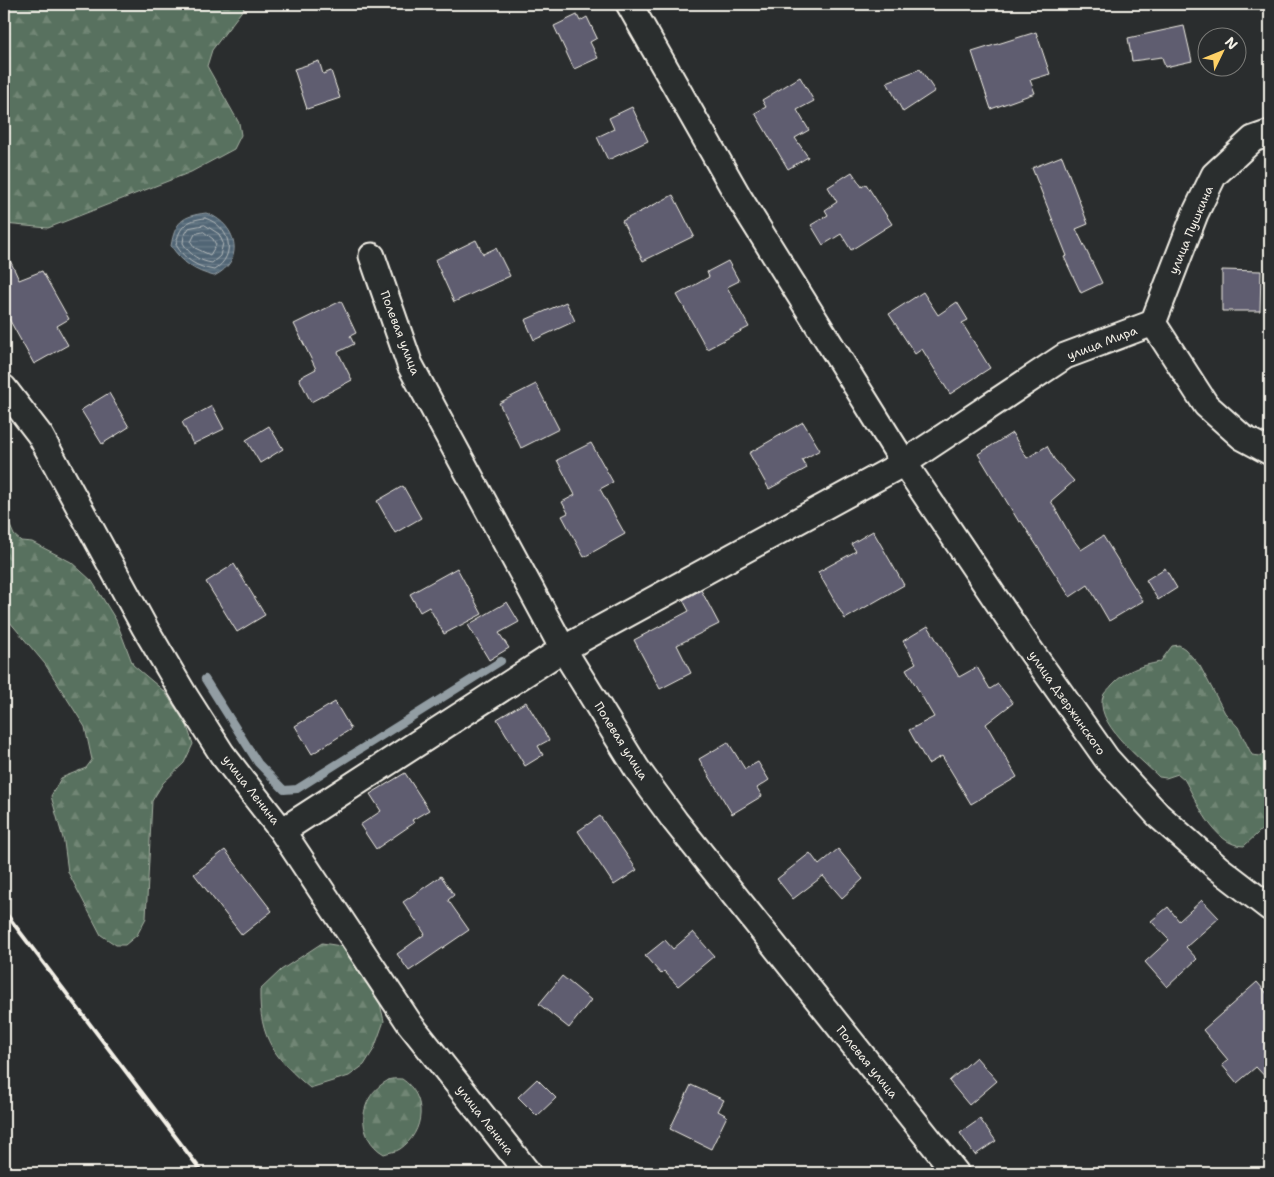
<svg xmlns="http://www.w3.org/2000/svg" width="1274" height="1177" viewBox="0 0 1274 1177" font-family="'Shantell Sans',sans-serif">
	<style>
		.forest { fill: url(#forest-firs); stroke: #a6b1a3 }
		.water { fill: url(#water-rules); stroke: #929da3 }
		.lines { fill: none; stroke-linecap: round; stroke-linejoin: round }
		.shore { stroke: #b3b9ba; stroke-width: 1 }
		.stream { stroke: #929da3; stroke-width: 8 }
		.building { fill: #5e5d6f; stroke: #f4f1e8 }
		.minor-casing { stroke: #f4f1e8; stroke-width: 29 }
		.minor { stroke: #2a2d2e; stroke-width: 25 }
		.rail { stroke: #f4f1e8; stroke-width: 4 }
		.labels { text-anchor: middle; stroke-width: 5; stroke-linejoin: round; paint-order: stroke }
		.street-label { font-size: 12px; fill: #f4f1e8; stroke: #2a2d2e }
	</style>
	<defs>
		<pattern id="forest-firs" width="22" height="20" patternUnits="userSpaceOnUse" patternTransform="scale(1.25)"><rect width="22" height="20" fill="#58715e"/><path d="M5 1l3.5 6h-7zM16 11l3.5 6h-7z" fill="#718675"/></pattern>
		<pattern id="water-rules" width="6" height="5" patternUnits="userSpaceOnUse" patternTransform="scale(1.25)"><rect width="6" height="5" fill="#516575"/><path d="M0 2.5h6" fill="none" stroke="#6b7c89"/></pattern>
	</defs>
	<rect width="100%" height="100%" fill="#2a2d2e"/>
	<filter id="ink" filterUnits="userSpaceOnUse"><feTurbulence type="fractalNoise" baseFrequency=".02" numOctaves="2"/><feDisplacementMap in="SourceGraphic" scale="10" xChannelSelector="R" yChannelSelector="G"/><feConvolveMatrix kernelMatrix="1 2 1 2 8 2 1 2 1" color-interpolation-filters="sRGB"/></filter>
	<g filter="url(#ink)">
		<!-- forest -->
		<path class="forest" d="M4 4H247L212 50 207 66 239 123 241 135 234 149 191 172 48 228 4 224Z
			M4 512 14 535 21 541 32 542 71 562 92 581 116 620 133 665 165 692 187 726 193 744 184 763 163 783 152 801 146 918 137 935 125 945H116L101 935 68 872 64 842 51 796 61 778 86 768 92 760 85 727 45 664 4 615Z
			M1179 645 1185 649 1200 666 1225 713 1238 727 1252 755 1260 756 1270 750V822L1244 846C1214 846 1197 801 1184 779L1178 774 1166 778 1159 777C1141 759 1091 721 1104 694 1106 691 1110 688 1112 685 1126 670 1140 666 1160 662L1172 646Z
			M322 943 341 946 362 969 378 995 384 1021 374 1049 364 1065 349 1076 310 1088C275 1058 259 1039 260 990L281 970Z
			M402 1079C428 1096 425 1132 400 1149 396 1152 389 1152 384 1154 355 1137 358 1097 387 1081 390 1078 397 1079 402 1079Z"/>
		<!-- water -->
		<path class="water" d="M206 213C236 223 247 260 214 276 194 271 183 263 171 246 175 222 182 216 206 213Z"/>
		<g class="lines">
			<!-- shore -->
			<path class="shore" d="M205 218C230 226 238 255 214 270 197 267 185 260 176 245 179 226 187 220 205 218Z
				M205 225 219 234 223 243 220 256 212 263C199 261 190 255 183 243L184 236 189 228Z
				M204 232 213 239 216 245 210 255 195 248 191 242 195 234Z"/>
			<!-- stream -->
			<path class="stream" d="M205 679 258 763 284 790 297 789 501 661"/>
		</g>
		<!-- building -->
		<path class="building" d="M577 15 580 21 587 17 597 38 590 42 598 58 574 69 554 26Z
			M1184 26 1192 61 1165 67 1162 57 1132 61 1128 38Z
			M1036 32 1050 74 1030 80 1035 93 991 109 972 52Z
			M319 61 323 74 331 71 340 98 307 109 294 69Z
			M920 69 935 91 903 112 887 82Z
			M800 77 814 101 797 110 809 130 795 138 808 157 788 169 755 113 766 107 762 100Z
			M632 107 648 141 608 160 597 137 614 129 609 118Z
			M1062 156 1088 224 1076 229 1102 283 1081 293 1064 257 1067 256 1032 168Z
			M852 172 862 187 866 184 892 224 851 250 841 234 823 245 811 225 828 215 825 210 837 202 828 187Z
			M673 195 694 236 643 261 622 221Z
			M476 240 483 254 496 248 510 276 454 302 435 260Z
			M4 247 19 280 42 271 69 319 57 326 68 345 34 364 4 310Z
			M728 261 739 281 727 287 749 327 707 349 677 295 709 277 707 272Z
			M1222 270 1261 271 1260 311H1222Z
			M923 292 938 315 957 302 968 320 962 323 990 368 950 394 922 349 915 354 889 314Z
			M341 301 356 333 350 336 354 344 338 352 352 380 311 402 299 378 316 369 294 324Z
			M566 302 575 321 534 340 525 320Z
			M536 384 559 429 521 448 499 403Z
			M109 393 129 427 102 444 81 410Z
			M212 406 224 429 193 444 182 422Z
			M803 422 820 450 802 460 807 468 769 489 749 453Z
			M269 426 283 449 260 463 246 440Z
			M1012 433 1027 458 1047 446 1054 459 1074 481 1051 501 1070 535 1081 550 1103 536 1143 601 1109 621 1088 585 1070 597 1021 521 1019 522 978 454Z
			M591 443 613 482 600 489 625 534 584 557 562 516 568 513 562 502 575 495 557 460Z
			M403 486 421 518 395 533 377 501Z
			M873 531 904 585 845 619 818 572 856 551 851 544Z
			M234 564 265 615 237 632 206 582Z
			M457 568 482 614 444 634 429 607 420 612 410 594Z
			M1165 568 1177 588 1158 600 1146 580Z
			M701 590 719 624 677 645 691 673 660 689 634 640 689 611 683 600Z
			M507 602 519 622 499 633 509 648 489 660 468 625Z
			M928 626 959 677 977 667 990 689 998 684 1013 703 986 724 1017 777 971 804 942 756 928 764 909 730 934 717 906 669 916 663 903 641Z
			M335 702 351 729 312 754 295 726Z
			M526 702 549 740 538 746 543 755 525 766 497 719Z
			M728 742 745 769 758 762 769 780 757 788 762 796 732 814 699 759Z
			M405 773 429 810 412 820 414 823 376 849 360 825 381 811 370 794Z
			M600 816 637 870 614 885 578 831Z
			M838 849 863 879 842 898 823 876 793 899 777 879 810 853 819 865Z
			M225 850 272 911 242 935 194 874Z
			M441 876 454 895 448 900 469 930 409 971 397 954 425 934 403 902Z
			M1202 900 1219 918 1186 947 1197 959 1167 987 1145 962 1169 940 1151 921 1168 907 1179 921Z
			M693 932 714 956 678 986 664 971 661 974 645 956 665 940 673 949Z
			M562 976 591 1000 569 1028 539 1004Z
			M1257 982 1270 997V1082L1256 1067 1237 1083 1222 1065 1228 1060 1203 1030Z
			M976 1057 997 1081 969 1105 949 1081Z
			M537 1079 556 1098 537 1116 518 1097Z
			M691 1085 724 1100 718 1111 727 1116 711 1149 670 1129Z
			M980 1119 996 1141 975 1155 960 1133Z"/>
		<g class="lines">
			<defs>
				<path id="minor" d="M629 4 738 196 904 463 1028 647 1107 759 1159 816 1218 868 1270 908
					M372 256 410 365 563 649 637 769 675 821 956 1173
					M1153 323 1195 214 1214 175 1253 139 1270 133
					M4 388 40 435 145 628 185 696 222 754 282 831 410 1024 528 1173
					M282 831 563 649 904 463 1065 356 1153 323 1206 405 1242 437 1270 452"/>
			</defs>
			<!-- minor casing -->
			<use href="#minor" class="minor-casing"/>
			<!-- minor -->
			<use href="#minor" class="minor"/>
			<!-- rail -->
			<path class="rail" d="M4 911 203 1173"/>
		</g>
	</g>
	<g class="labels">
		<!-- street labels -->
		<g class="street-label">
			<text transform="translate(1191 230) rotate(-67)" y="4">улица Пушкина</text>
			<text transform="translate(400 333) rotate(69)" y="4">Полевая улица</text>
			<text transform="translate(1102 343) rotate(-21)" y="4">улица Мира</text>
			<text transform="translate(1067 703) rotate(55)" y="4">улица Дзержинского</text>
			<text transform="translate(621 741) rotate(58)" y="4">Полевая улица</text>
			<text transform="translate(251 790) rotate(52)" y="4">улица Ленина</text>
			<text transform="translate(867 1062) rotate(51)" y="4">Полевая улица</text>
			<text transform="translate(485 1120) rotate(52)" y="4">улица Ленина</text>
		</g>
	</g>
	<!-- margin -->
	<rect width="1274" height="1177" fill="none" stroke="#2a2d2e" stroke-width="20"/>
	<rect x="10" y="10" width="1254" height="1157" fill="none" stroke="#f4f1e8" stroke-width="2" filter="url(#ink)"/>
	<!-- north arrow -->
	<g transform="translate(1222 52) rotate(47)"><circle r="24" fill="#2a2d2e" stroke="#7b7b78"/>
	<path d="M0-4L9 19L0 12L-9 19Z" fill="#ffd166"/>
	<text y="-8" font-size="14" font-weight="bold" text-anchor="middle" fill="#f4f1e8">N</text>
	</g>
</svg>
